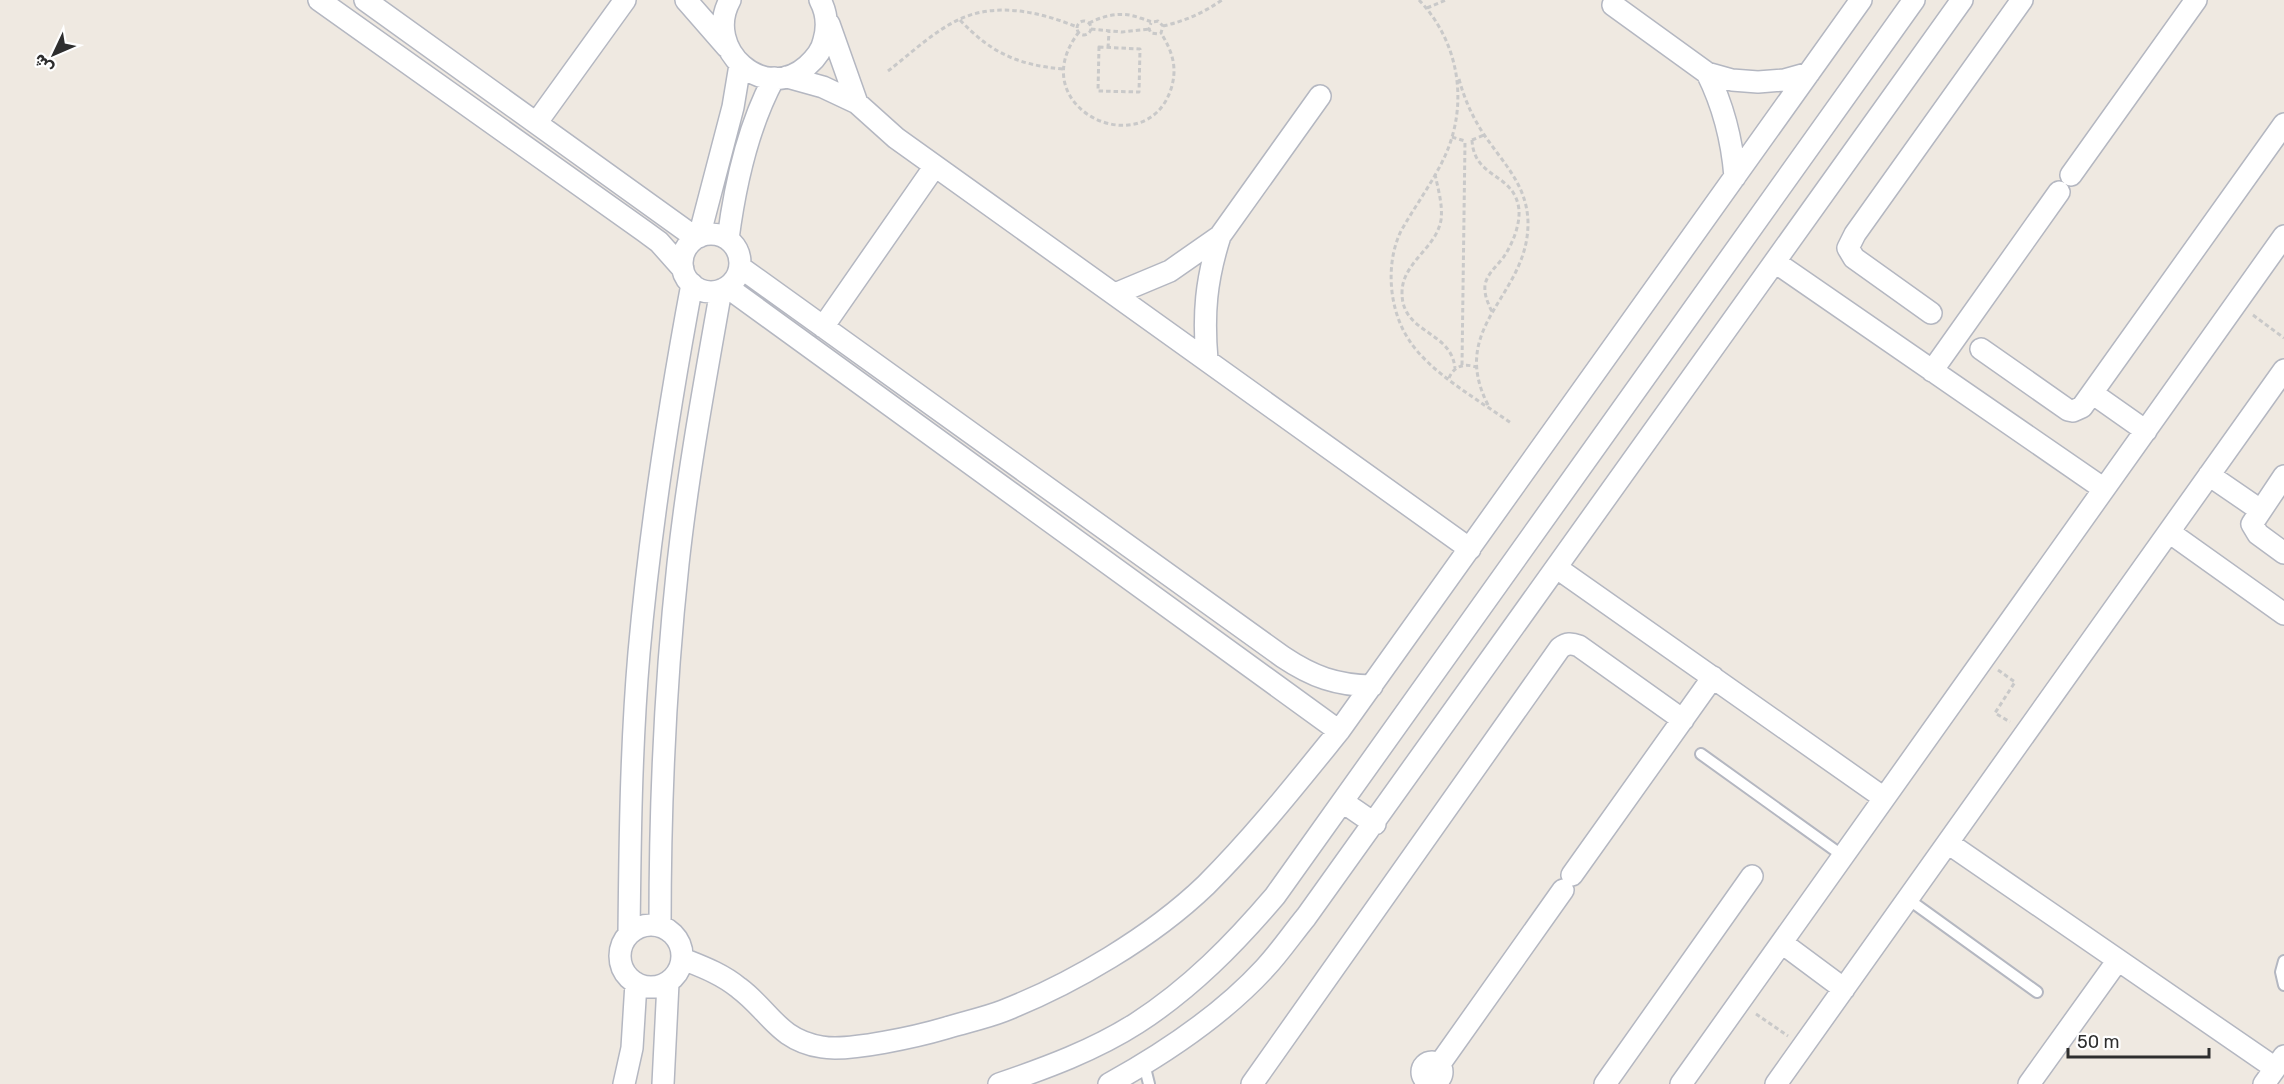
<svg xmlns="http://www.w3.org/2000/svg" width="2284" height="1084" viewBox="0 0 2284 1084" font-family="Rubik,Vazirmatn,sans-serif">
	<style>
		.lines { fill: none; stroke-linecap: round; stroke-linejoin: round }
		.lane-casing { stroke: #b4b7c1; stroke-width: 14 }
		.street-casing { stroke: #b4b7c1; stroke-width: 24 }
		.path { stroke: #c9c9c9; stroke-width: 3; stroke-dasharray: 4.5 3; stroke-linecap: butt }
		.lane { stroke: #fff; stroke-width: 10 }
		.street { stroke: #fff; stroke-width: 21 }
	</style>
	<rect width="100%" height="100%" fill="#efe9e1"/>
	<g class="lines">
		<defs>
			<path id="lane" d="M1701 754 1843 856
				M1908 899 2037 992
				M2284 961 2281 972 2284 985
				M1144 1064 1149 1084"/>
			<path id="street" d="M319 0 644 231 659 242 683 269
				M365 0 696 238
				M686 0 727 47
				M730 0C703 49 764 104 807 66 815 59 822 51 824 40 828 26 827 13 820 0
				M1613 5 1707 73 1732 80 1758 82 1784 80 1809 73
				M829 24 857 103
				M1707 73C1724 107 1732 139 1735 177
				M787 77 823 87 857 103 896 138 1470 549
				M537 122 625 0
				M2071 175 2196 0
				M682 263a29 29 0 1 1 58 0a29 29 0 1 1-58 0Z
				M699 237 733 107 740 65
				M728 239C735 185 748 126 774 78
				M1775 262 2104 489
				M740 267 1283 657C1313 677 1336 685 1372 686
				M727 287 1339 731
				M1115 294 1170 271 1220 236 1320 96
				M1931 313 1854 258 1848 248 1855 234 2022 0
				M823 327 935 166
				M1981 349 2068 410 2073 411 2082 407 2284 124
				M1207 360C1203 314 1206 280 1220 236
				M1932 371 2059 192
				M2092 393 2146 431
				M2209 475 2260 510
				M2284 476 2252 524 2258 534 2284 553
				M2169 532 2284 614
				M1557 568 1884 798
				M1343 802 1375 824
				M1948 843 2275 1068
				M1572 875 1713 677
				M620 956a31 31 0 1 1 62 0a31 31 0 1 1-62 0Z
				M660 926C660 804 665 684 678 564 688 472 705 381 721 290
				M629 934C630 840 631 746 639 653 650 529 669 407 692 284
				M1782 943 1844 989
				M683 959C703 967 722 974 739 988 770 1011 778 1040 822 1047 849 1052 919 1036 946 1028 965 1022 985 1018 1003 1011 1072 984 1152 937 1206 885 1254 837 1296 784 1339 731L1861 0
				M1422 1072a10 10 0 1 1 20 0a10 10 0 1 1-20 0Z
				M1439 1065 1563 890
				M624 1084 632 1048 636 983
				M663 1084 668 983
				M999 1084C1046 1068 1095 1050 1137 1023 1191 988 1234 944 1275 896L1914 0
				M1109 1084C1165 1053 1221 1016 1265 968 1280 952 1292 934 1306 917L1962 0
				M1252 1084 1560 648C1567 643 1571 643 1579 646L1683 720
				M1605 1084 1752 876
				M1681 1084 2284 236
				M1776 1084 2284 370
				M2029 1084 2118 960
				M2264 1084 2284 1056"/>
		</defs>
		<!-- lane casing -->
		<use href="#lane" class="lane-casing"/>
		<!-- street casing -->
		<use href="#street" class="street-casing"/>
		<!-- path -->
		<path class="path" d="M1419 0C1459 42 1469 103 1445 156 1433 182 1415 206 1401 231 1385 264 1389 310 1409 340 1429 372 1480 401 1511 423
			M1427 8 1446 0
			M960 20C991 53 1018 65 1063 69
			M1077 28a7 7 0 1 1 14 0a7 7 0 1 1-14 0Z
			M1089 23C1105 15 1122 11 1140 18 1148 20 1150 23 1158 21L1163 26 1161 33 1158 34 1151 33 1149 29 1151 23
			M1163 26C1185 21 1203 13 1222 0
			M1091 29 1122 32 1149 29
			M1079 32C1020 108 1146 166 1171 89 1178 67 1172 51 1161 33
			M1099 47 1140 49 1139 92 1098 91Z
			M1108 48 1109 32
			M888 71C910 54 934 31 960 19 997 2 1041 12 1077 27
			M1459 79C1464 98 1472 116 1483 133 1502 162 1527 184 1528 222 1529 296 1447 325 1488 405
			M1452 137 1465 141
			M1472 140C1474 180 1515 172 1519 210 1520 226 1512 245 1503 258 1496 267 1487 274 1485 285 1484 295 1488 303 1492 312
			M1472 140 1484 135
			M1435 174C1438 189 1443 205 1441 220 1436 249 1402 262 1402 293 1402 334 1451 330 1455 368
			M2253 315 2284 338
			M1462 365 1465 141
			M1449 378C1454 366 1464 363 1476 367
			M1998 670 2015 682 1995 713 2010 722
			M1756 1014 1788 1036"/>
		<!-- lane -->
		<use href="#lane" class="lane"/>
		<!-- street -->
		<use href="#street" class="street"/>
	</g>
	<!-- north arrow -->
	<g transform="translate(54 54) rotate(226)" stroke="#ffffff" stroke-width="4.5" paint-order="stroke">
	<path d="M0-4.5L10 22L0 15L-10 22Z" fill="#2e2e2e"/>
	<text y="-9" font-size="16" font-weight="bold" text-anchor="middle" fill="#2e2e2e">ش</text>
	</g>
	<!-- scale -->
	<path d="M2068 1048v9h141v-9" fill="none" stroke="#2e2e2e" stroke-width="3"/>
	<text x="2077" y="1048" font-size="18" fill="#2e2e2e" stroke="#ffffff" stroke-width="4.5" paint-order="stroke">50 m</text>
</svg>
